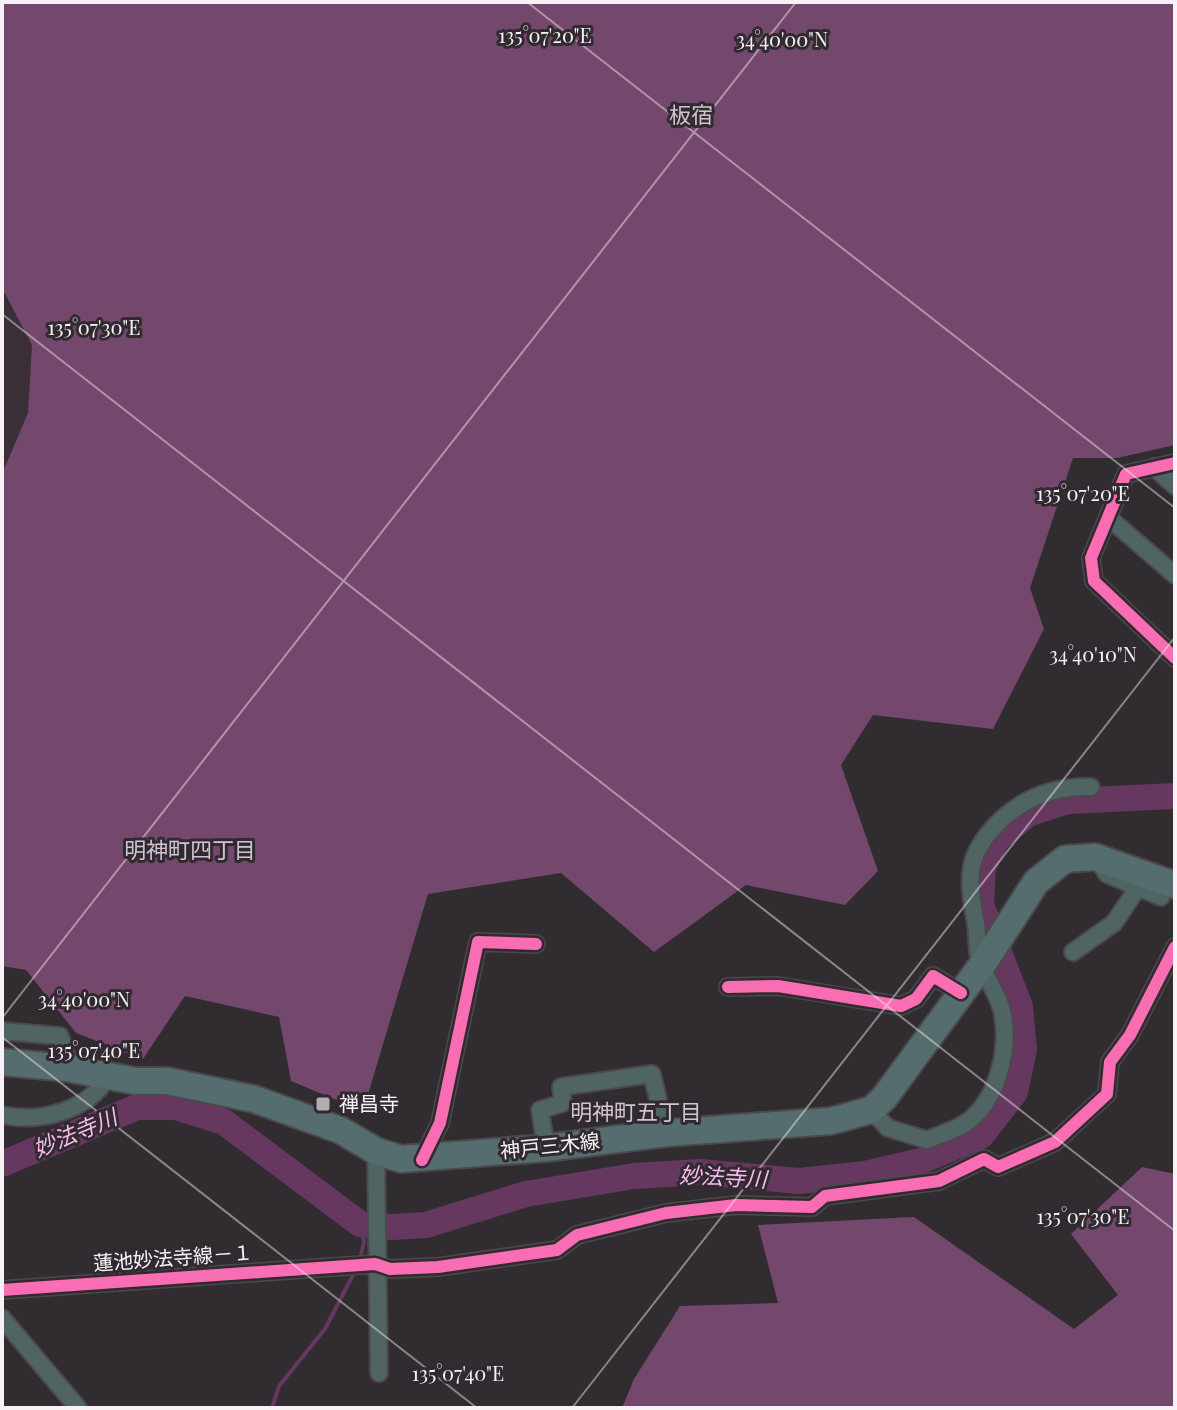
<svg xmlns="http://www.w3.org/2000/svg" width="1177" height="1410" viewBox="0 0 1177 1410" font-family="'Playfair Display','Noto Sans JP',serif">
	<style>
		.built { fill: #3a2e37 }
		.forest { fill: #74476d }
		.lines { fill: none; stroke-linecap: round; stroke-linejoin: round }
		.stream { stroke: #66385f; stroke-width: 4 }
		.river { stroke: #66385f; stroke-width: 26 }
		.street-casing { stroke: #4b494b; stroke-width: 20 }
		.primary-casing { stroke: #4b494b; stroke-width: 30 }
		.street { stroke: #506463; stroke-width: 16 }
		.primary { stroke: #556d6e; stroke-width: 26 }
		.cycleway-casing { stroke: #322a31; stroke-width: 17 }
		.cycleway { stroke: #f96db3; stroke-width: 12 }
		.ticks { fill: none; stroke: #f8f2f7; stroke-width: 2; stroke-opacity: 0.45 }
		.poi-dot { fill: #b2adb1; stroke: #322a31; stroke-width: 3 }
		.labels { text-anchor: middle; stroke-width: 6; stroke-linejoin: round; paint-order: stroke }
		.poi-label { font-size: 20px; fill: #f8f2f7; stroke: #322a31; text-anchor: start }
		.street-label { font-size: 20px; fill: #f8f2f7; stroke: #322a31 }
		.neighbourhood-label { font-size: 22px; fill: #d0c5ce; stroke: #322a31 }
		.water-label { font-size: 22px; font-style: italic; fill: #f8baee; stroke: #322a31 }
		.ticks-label { font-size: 20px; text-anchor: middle; fill: #f8f2f7; stroke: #322a31; stroke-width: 6; stroke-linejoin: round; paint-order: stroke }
	</style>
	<rect width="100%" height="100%" fill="#302c30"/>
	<!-- built -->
	<path class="built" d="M2 264 56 388 2 503Z"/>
	<!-- forest -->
	<path class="forest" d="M2 2H1175V445L1117 458H1073L1030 588 1044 629 993 729 873 715 841 765 878 871 845 905 746 885 654 952 561 873 428 894 363 1111 291 1081 279 1017 185 996 143 1059 76 1033 26 970 2 966V474L28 413 32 345 2 288Z
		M1142 1167 1175 1174V1408H622L634 1379 680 1306 778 1303 758 1225 914 1217 1074 1329 1118 1295 1071 1234Z"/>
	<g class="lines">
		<!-- stream -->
		<path class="stream" d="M360 1259 364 1242 360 1224
			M272 1408 279 1386 325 1329 355 1271"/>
		<!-- river -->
		<path class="river" d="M2 1164 137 1107H176L224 1122 360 1224 392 1227 426 1225 526 1194 634 1176 700 1172 799 1181 865 1174 921 1161 981 1136 1015 1092 1024 1049 1020 1007 981 905 983 867 997 839 1028 814 1068 801 1175 796"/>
		<defs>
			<path id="street" d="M1175 463 1126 474 1091 558 1094 581 1175 658
				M1154 467 1175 486
				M1109 518 1175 575
				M1101 865 1107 874 1161 897
				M1073 952 1114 923 1137 889
				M728 987 778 986 901 1006 916 999 933 976 961 993
				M2 1031 60 1036 71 1069
				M871 1110 888 1128 927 1140C941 1134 960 1129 971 1119 999 1095 1010 1046 1002 1011 998 994 988 982 982 967 976 955 978 937 976 924 967 877 965 854 1002 819 1027 796 1058 786 1091 787
				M2 1115C41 1123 87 1111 108 1077
				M546 1148 540 1110 563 1103 561 1087 652 1074 666 1133
				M376 1151 379 1373
				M422 1160 440 1123 478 942 536 944
				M2 1290 375 1264 390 1269 438 1267 557 1250 577 1235 666 1213 736 1205 812 1207 825 1196 939 1181 984 1159 998 1167 1055 1142 1107 1094 1110 1062 1130 1035 1175 947
				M2 1318 78 1408"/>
			<path id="primary" d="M2 1062 67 1068 135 1081H167L254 1099 340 1130 376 1151 401 1159 546 1148 666 1133 831 1121 871 1110 884 1098 985 961 1036 882 1065 859 1095 857 1175 885"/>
		</defs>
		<!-- street casing -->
		<use href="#street" class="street-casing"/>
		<!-- primary casing -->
		<use href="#primary" class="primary-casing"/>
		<!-- street -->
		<use href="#street" class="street"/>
		<!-- primary -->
		<use href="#primary" class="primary"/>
		<defs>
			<path id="cycleway" d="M1175 463 1126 474 1091 558 1094 581 1175 658
				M728 987 778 986 901 1006 916 999 933 976 961 993
				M422 1160 440 1123 478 942 536 944
				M2 1290 375 1264 390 1269 438 1267 557 1250 577 1235 666 1213 736 1205 812 1207 825 1196 939 1181 984 1159 998 1167 1055 1142 1107 1094 1110 1062 1130 1035 1175 947"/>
		</defs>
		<!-- cycleway casing -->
		<use href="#cycleway" class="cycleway-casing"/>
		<!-- cycleway -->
		<use href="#cycleway" class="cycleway"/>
	</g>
	<!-- ticks -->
	<path class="ticks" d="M527 2 1175 508M2 314 1175 1231M2 1018 796 2M2 1037 477 1408M572 1408 1175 637"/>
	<!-- markers -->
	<rect class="poi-dot" x="315" y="1096" width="16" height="16" rx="4"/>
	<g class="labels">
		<!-- poi labels -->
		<g class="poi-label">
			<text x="339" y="1111">禅昌寺</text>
		</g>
		<!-- street labels -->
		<g class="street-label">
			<text transform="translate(550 1146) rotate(-6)" y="7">神戸三木線</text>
			<text transform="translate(173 1258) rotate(-4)" y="7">蓮池妙法寺線－１</text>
		</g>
		<!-- neighbourhood labels -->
		<g class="neighbourhood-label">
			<text x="691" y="123">板宿</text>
			<text x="190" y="858">明神町四丁目</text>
			<text x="636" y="1120">明神町五丁目</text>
		</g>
		<!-- water labels -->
		<g class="water-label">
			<text transform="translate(75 1133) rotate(-23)" y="8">妙法寺川</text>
			<text transform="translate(723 1177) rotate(3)" y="8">妙法寺川</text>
		</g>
	</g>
	<g class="ticks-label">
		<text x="545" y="43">135°07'20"E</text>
		<text x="782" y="47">34°40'00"N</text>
		<text x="94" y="335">135°07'30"E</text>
		<text x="1083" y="501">135°07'20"E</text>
		<text x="1093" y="662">34°40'10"N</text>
		<text x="84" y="1007">34°40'00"N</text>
		<text x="94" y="1058">135°07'40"E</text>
		<text x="1083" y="1224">135°07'30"E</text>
		<text x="458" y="1381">135°07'40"E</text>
	</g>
	<!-- border -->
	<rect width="1177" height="1410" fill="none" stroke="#f8f2f7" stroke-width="8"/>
</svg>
